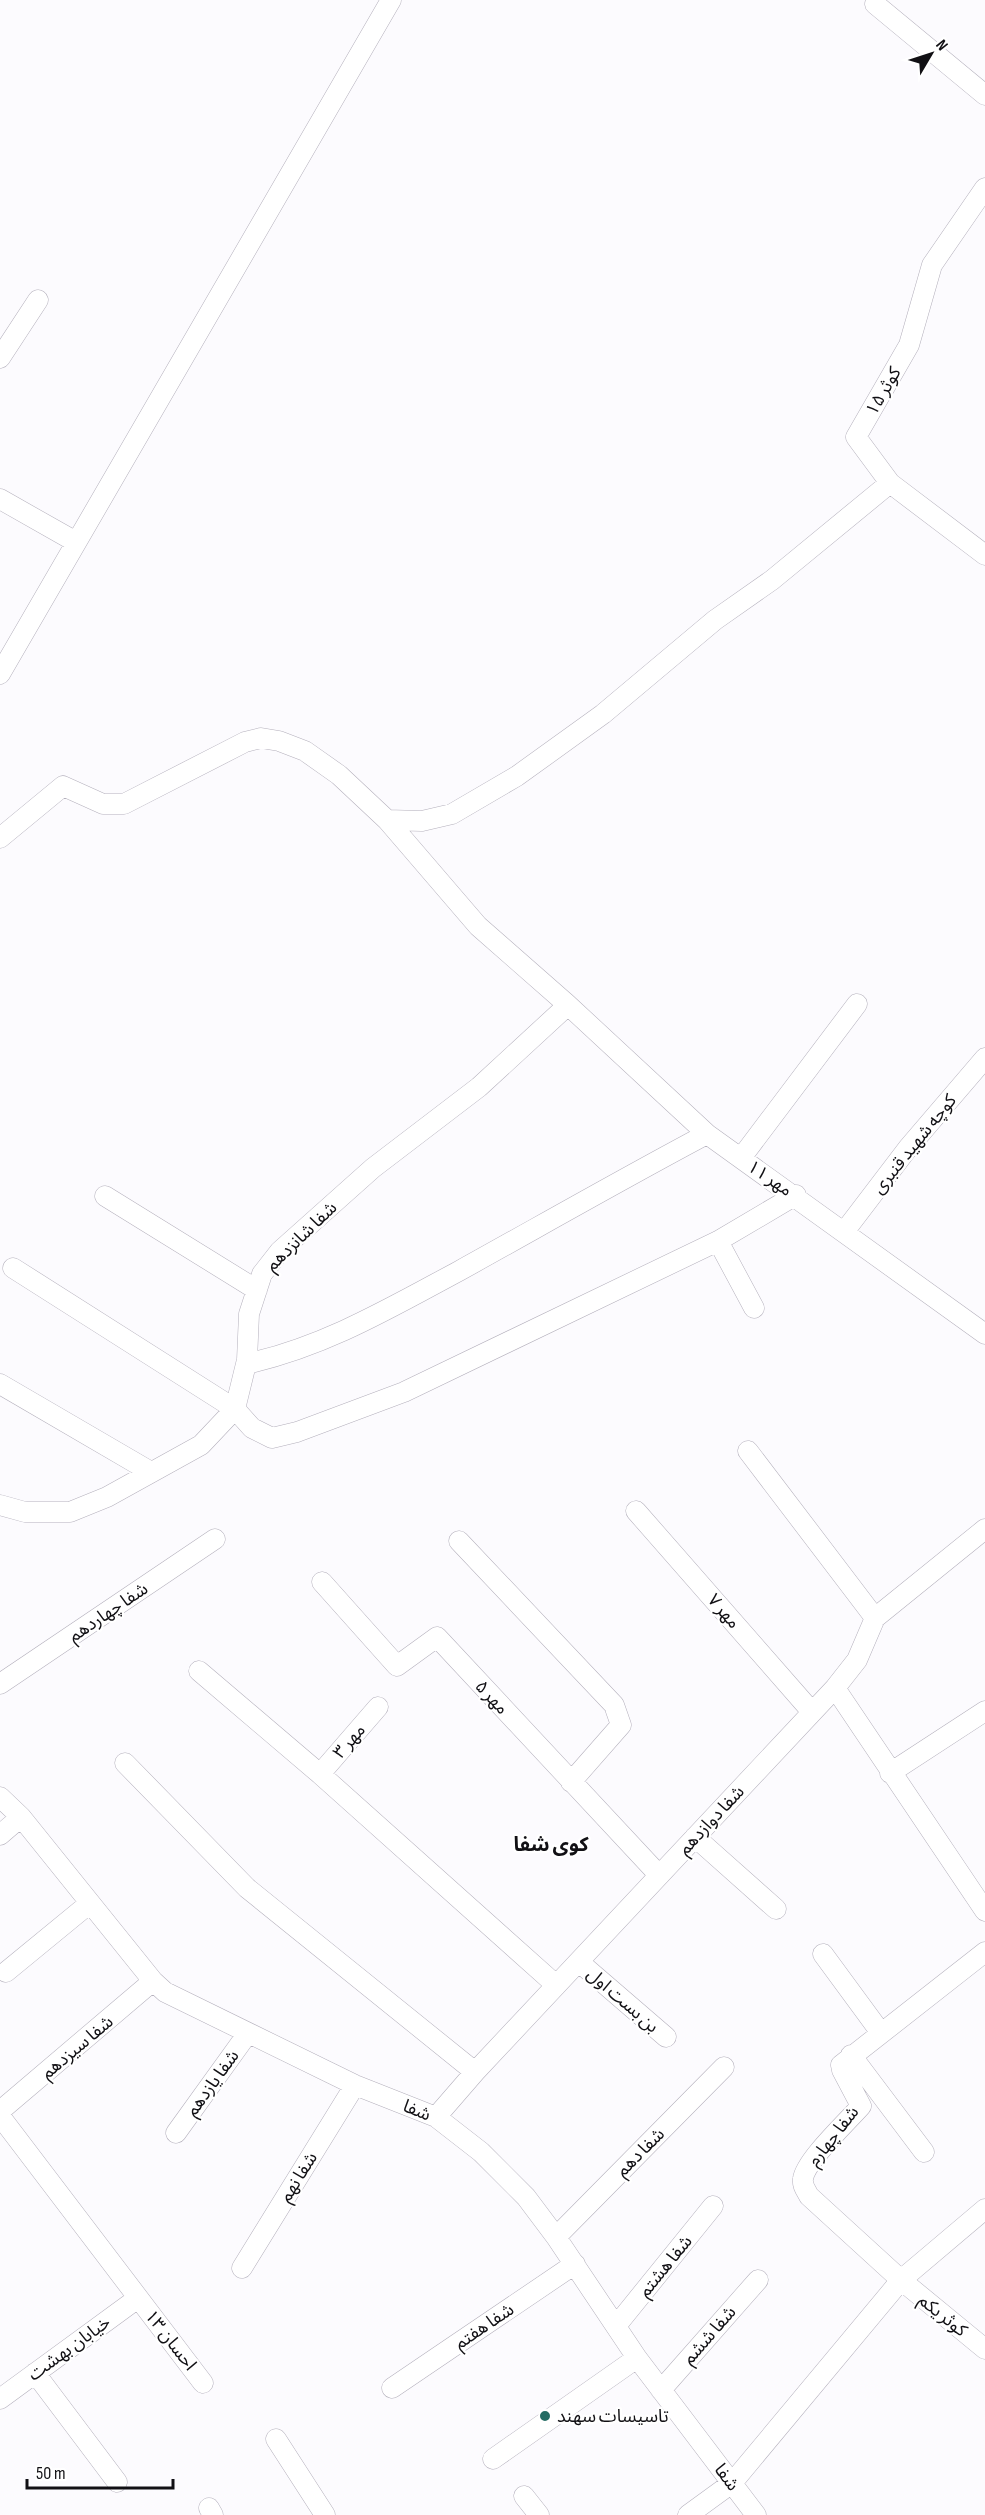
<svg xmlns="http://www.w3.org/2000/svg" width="985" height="2515" viewBox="0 0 985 2515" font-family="'Sofia Sans Condensed','Noto Sans Arabic',sans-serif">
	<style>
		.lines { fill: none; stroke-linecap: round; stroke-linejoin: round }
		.minor-casing { stroke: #b4b0bc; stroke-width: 21 }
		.minor { stroke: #fff; stroke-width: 20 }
		.poi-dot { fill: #246c63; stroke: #fff; stroke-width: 2 }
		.labels { text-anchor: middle; stroke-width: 4.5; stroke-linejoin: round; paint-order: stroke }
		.street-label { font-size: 18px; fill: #111014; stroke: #fff }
		.poi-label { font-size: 18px; fill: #111014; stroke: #fff; text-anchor: start }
		.neighbourhood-label { font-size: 20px; font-weight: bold; fill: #111014; stroke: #fff }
	</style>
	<rect width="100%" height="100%" fill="#fcfbfe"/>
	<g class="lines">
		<defs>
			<path id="minor" d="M875 4 985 95
				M985 188 932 265 909 345 856 437 890 483 985 555
				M0 358 38 300
				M0 499 76 542
				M0 674 391 0
				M387 820 422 821 452 814 517 776 603 714 715 620 772 580 890 483
				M0 838 63 786 103 804H124L245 742 261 738 279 741 305 751 339 775 387 820 478 926 568 1005 707 1134 985 1334
				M741 1158 857 1004
				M105 1196 257 1290
				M844 1232 908 1148 985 1058
				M718 1241 754 1308
				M13 1268 235 1409 252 1428 272 1438 297 1432 404 1392 718 1241 796 1195
				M246 1364C324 1347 390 1308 459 1271 542 1225 624 1178 707 1134
				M0 1384 151 1472
				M748 1451 875 1618
				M0 1505 25 1512H70L107 1497 201 1445 235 1409 247 1360 249 1314 262 1274 280 1251 373 1168 479 1087 568 1005
				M636 1511 812 1712
				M459 1541 614 1705 621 1725 571 1782
				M322 1582 397 1666 437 1637 659 1875
				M199 1671 320 1774 556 1985
				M0 1684 215 1539
				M835 1688 985 1911
				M125 1763 247 1888 475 2072
				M890 1773 985 1711
				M320 1774 378 1707
				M0 1797 21 1817 153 1981 165 1992 355 2085 436 2117 481 2152 526 2197 556 2237 637 2358 756 2515
				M0 1835 21 1817
				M695 1837 776 1909
				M985 1952 841 2065 842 2070 861 2106C848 2121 805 2161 803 2179 802 2186 806 2190 809 2196L901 2280 985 2349
				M823 1954 881 2033
				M579 1962 666 2037
				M6 1972 90 1903
				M851 2055 924 2152
				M0 2111 153 1981
				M0 2116 203 2383
				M436 2117 475 2072 835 1688 857 1660 875 1618 985 1529
				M176 2133 248 2033
				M556 2237 724 2067
				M242 2268 355 2085
				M616 2326 713 2206
				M35 2373 117 2482
				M392 2388 575 2264
				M661 2390 758 2280
				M0 2399 138 2298
				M276 2439 325 2515
				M493 2459 637 2358
				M524 2496 539 2515
				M209 2508 213 2515
				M688 2515 732 2483 901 2280 985 2209"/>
		</defs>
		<!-- minor casing -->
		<use href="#minor" class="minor-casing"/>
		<!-- minor -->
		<use href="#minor" class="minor"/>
	</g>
	<!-- markers -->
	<circle class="poi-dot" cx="545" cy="2416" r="6"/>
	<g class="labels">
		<!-- street labels -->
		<g class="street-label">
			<text transform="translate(883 391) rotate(-60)" y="6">کوثر ۱۵</text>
			<text transform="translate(914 1144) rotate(-51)" y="6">کوچه شهید قنبری</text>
			<text transform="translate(770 1178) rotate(34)" y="6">مهر ۱۱</text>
			<text transform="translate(301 1236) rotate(-44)" y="6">شفا شانزدهم</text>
			<text transform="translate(724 1611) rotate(49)" y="6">مهر ۷</text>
			<text transform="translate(108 1612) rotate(-34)" y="6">شفا چهاردهم</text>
			<text transform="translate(492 1697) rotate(47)" y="6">مهر ۵</text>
			<text transform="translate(349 1741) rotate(-49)" y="6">مهر ۳</text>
			<text transform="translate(711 1820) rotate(-47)" y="6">شفا دوازدهم</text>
			<text transform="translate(623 2000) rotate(41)" y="6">بن بست اول</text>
			<text transform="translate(77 2047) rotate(-40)" y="6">شفا سیزدهم</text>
			<text transform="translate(212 2083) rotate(-54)" y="6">شفا یازدهم</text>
			<text transform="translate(417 2110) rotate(22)" y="6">شفا</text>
			<text transform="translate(833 2136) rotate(-52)" y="6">شفا چهارم</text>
			<text transform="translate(640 2152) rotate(-45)" y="6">شفا دهم</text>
			<text transform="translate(298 2177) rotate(-58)" y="6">شفا نهم</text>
			<text transform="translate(665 2266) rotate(-51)" y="6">شفا هشتم</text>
			<text transform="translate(943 2315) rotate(39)" y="6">کوثر یکم</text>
			<text transform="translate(484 2326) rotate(-34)" y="6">شفا هفتم</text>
			<text transform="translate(709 2335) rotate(-49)" y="6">شفا ششم</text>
			<text transform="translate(171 2340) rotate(52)" y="6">احسان ۱۳</text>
			<text transform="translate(69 2348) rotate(-36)" y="6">خیابان بهشت</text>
			<text transform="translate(727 2477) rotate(53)" y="6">شفا</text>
		</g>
		<!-- poi labels -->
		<g class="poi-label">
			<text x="557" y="2422">تاسیسات سهند</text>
		</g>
		<!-- neighbourhood labels -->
		<g class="neighbourhood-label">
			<text x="551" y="1851">کوی شفا</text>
		</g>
	</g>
	<!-- north arrow -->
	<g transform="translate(931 54) rotate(51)" stroke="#ffffff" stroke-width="4.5" paint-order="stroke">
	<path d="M0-4.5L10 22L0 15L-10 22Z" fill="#111014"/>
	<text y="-9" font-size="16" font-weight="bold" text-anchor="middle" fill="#111014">N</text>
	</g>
	<!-- scale -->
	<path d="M27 2479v9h146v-9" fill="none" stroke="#111014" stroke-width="3"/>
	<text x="36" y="2479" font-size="18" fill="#111014" stroke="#ffffff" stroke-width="4.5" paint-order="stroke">50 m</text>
</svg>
